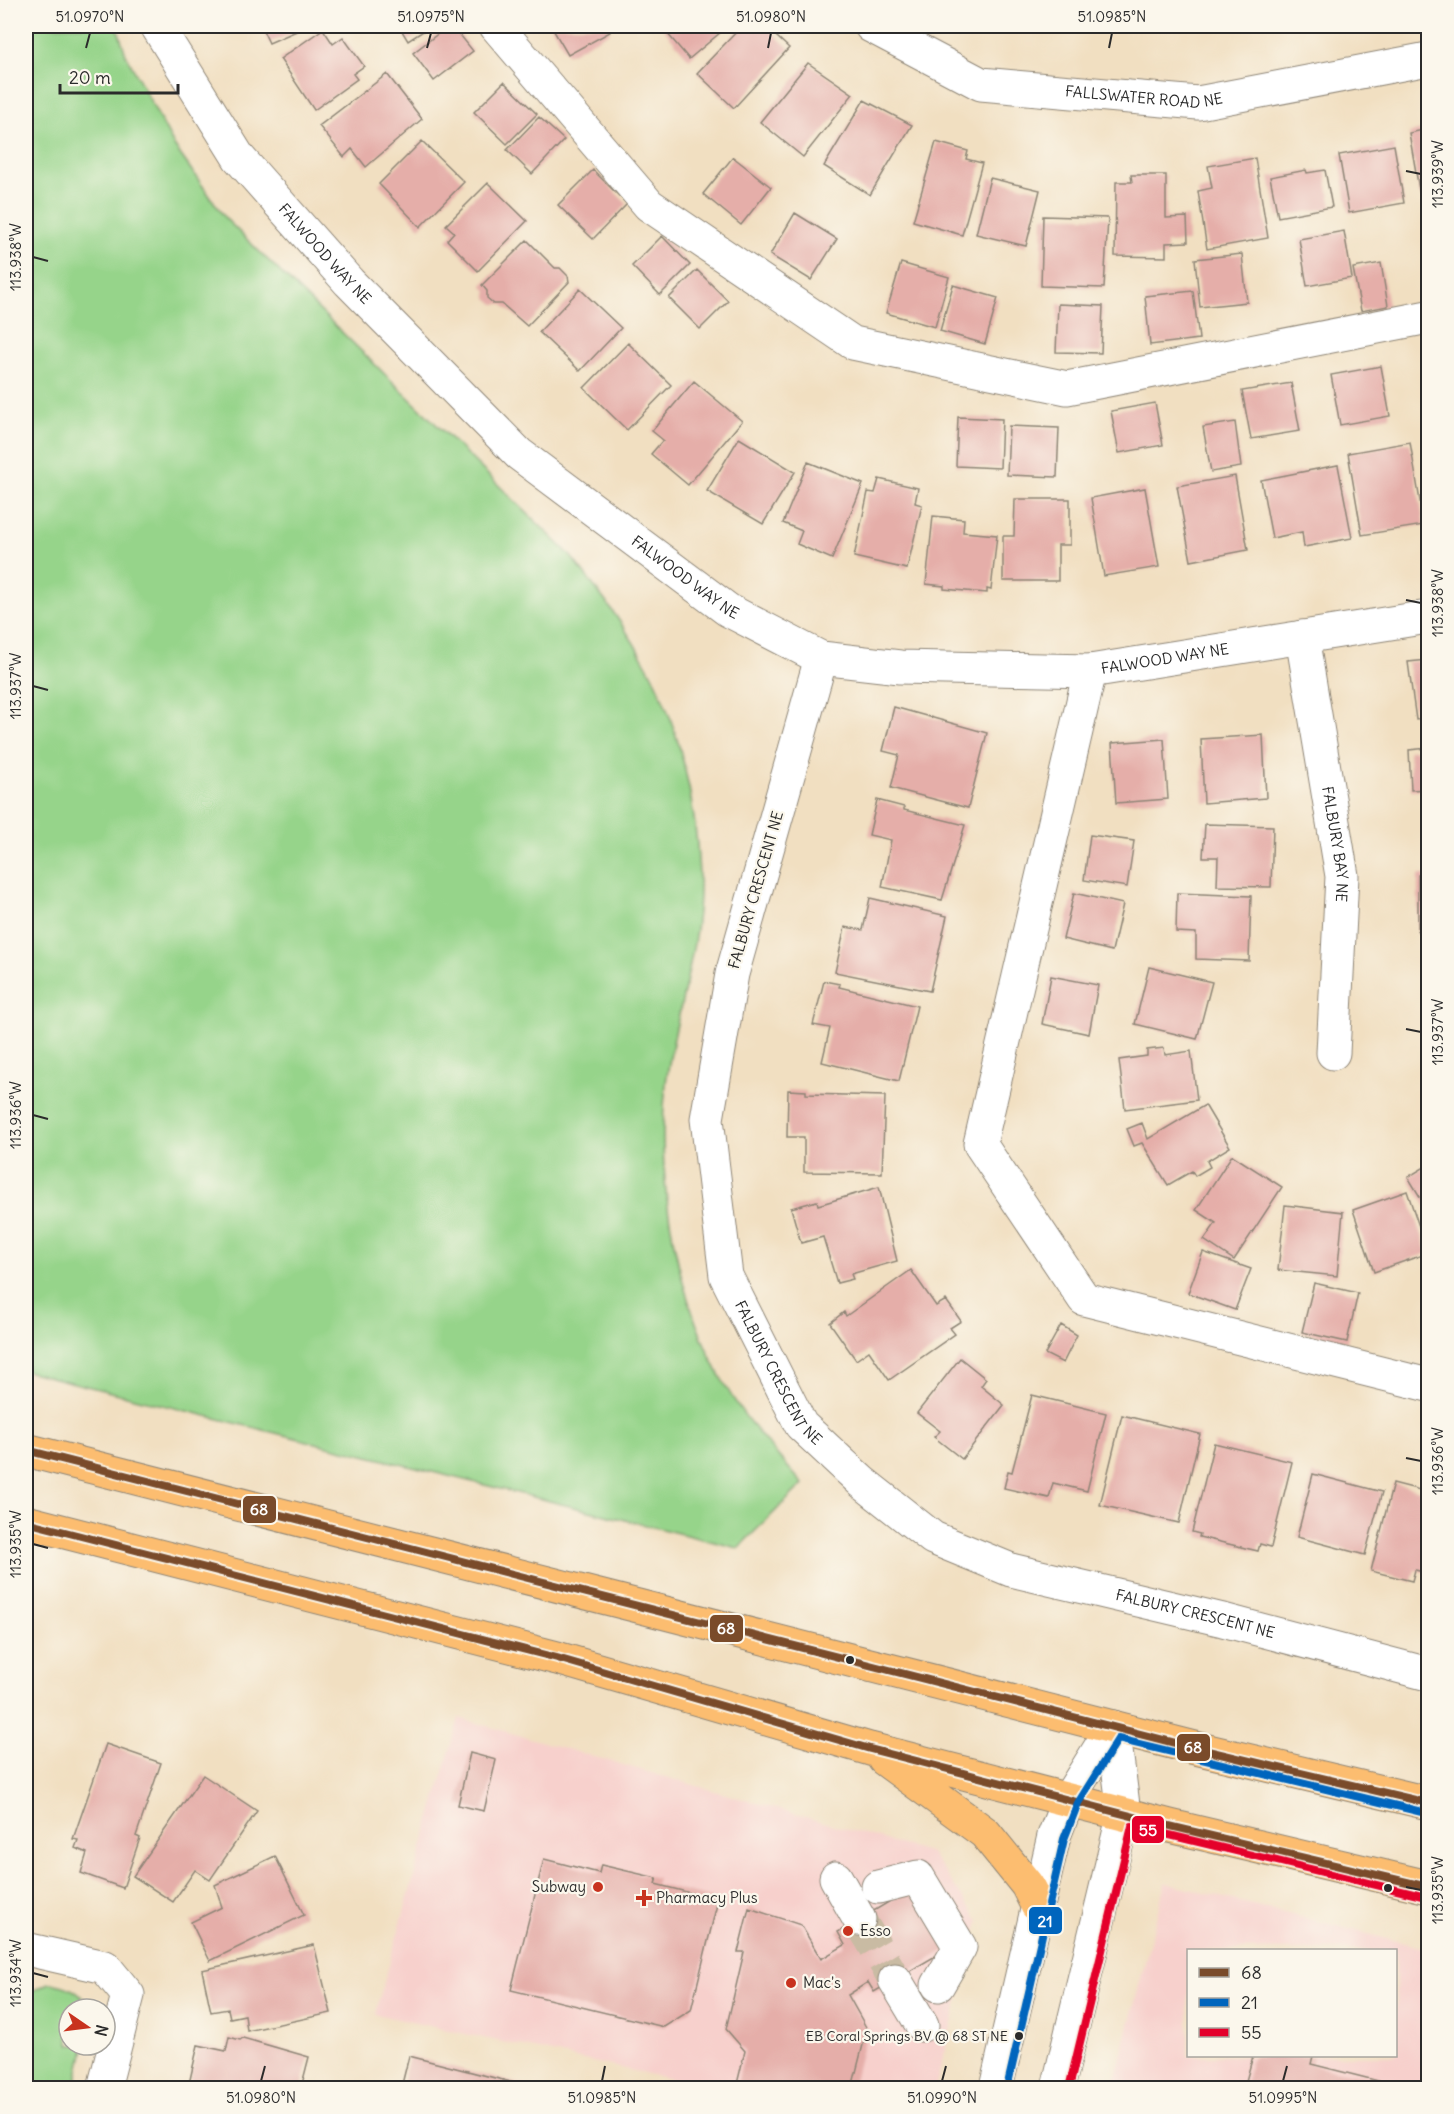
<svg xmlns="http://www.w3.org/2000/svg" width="1454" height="2114" viewBox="0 0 1454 2114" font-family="Delius,sans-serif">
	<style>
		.built { fill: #f7d0cc; fill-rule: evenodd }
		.green { fill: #96d48a; stroke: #60805a; stroke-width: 1.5 }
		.building { fill: #e5aea9 }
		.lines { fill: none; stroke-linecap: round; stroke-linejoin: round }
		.minor-tunnel { stroke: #c9bba3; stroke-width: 33; stroke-dasharray: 33 16; stroke-linecap: butt }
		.minor-casing { stroke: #8e8576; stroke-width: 35 }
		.major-casing { stroke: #8e8576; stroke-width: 35 }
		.minor { stroke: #fff; stroke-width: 33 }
		.major { stroke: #fcbd6f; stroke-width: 33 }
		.bus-1-casing { stroke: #fbf7ec; stroke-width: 12 }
		.bus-2-casing { stroke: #fbf7ec; stroke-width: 12 }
		.bus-3-casing { stroke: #fbf7ec; stroke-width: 12 }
		.bus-1 { stroke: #7a4b2a; stroke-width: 8 }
		.bus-2 { stroke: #0065bd; stroke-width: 8 }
		.bus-3 { stroke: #e4002b; stroke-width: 8 }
		.ticks { fill: none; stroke: #2b2b2b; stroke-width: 2 }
		.bus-dot { fill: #2b2b2b; stroke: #fbf7ec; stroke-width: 2 }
		.poi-dot { fill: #c8321e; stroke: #fbf7ec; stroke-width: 2 }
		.labels { text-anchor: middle; stroke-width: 4.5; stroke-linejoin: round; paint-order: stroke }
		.bus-label { font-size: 14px; fill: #2b2b2b; stroke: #fbf7ec; text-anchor: end }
		.street-label { font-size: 15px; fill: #2b2b2b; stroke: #fbf7ec }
		.poi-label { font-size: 15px; fill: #2b2b2b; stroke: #fbf7ec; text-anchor: start }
		.line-badge { stroke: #fbf7ec; stroke-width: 2 }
		.badge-label { font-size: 16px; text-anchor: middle; font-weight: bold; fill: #fff }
		.neatline { fill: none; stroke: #2b2b2b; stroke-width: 2 }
		.ticks-label { font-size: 15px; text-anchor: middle; fill: #2b2b2b }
	</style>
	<rect width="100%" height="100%" fill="#fbf7ec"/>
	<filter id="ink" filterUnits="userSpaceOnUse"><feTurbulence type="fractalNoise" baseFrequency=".0167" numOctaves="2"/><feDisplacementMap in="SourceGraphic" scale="12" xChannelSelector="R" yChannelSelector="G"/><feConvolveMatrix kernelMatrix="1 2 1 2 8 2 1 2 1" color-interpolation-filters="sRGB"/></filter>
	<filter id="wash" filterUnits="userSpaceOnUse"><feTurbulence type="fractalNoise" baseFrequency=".008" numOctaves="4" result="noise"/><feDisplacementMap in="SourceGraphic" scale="24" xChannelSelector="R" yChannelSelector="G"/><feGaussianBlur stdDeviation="1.35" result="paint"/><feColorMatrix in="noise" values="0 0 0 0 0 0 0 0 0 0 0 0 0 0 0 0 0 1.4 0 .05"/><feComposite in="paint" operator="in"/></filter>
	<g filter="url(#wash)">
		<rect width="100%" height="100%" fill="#f1dfc1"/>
		<!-- built -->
		<path class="built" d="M459 1718 931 1853 979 1921 935 2088H711L375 2014Z
			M1165 1883 1428 1949V2088H1113ZM1188 1950H1396V2056H1188Z"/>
		<!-- green -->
		<path class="green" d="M26 26H117L126 55 175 147 226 219 569 554C595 587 621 620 642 657 679 719 696 802 699 874 702 945 675 1013 666 1083 655 1180 676 1300 725 1385 746 1422 775 1452 803 1484L738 1548 26 1371Z
			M48 1983C66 1985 81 1990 89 2009H69V2045H85L75 2088H26V1995Z"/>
		<g id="blocks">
			<!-- building -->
			<path class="building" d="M261 26H308L269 43Z
				M399 26H431L408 41Z
				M448 26H453L473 51 434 81 413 53Z
				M551 26H606L610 32 568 55Z
				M661 26H728L689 59Z
				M742 26H755L760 30 765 26 789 48 734 108 697 73Z
				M323 29 333 44 343 37 364 66 353 74 357 79 314 110 280 59Z
				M808 63 853 94 803 157 760 122Z
				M387 74 422 119 366 167 352 149 344 157 319 126Z
				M504 82 537 114 507 144 474 112Z
				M864 100 912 125 870 195 824 166Z
				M539 117 564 140 532 174 507 150Z
				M1428 129V194L1420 195 1409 133Z
				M422 141 464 182 420 227 379 184Z
				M936 142 968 151 966 159 982 163 962 235 913 221Z
				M1394 145 1404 203 1349 213 1339 155Z
				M733 157 771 187 741 225 703 194Z
				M1255 158 1268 238 1207 249 1198 191 1212 188 1208 166Z
				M593 170 627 204 593 239 558 205Z
				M1306 170 1307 173 1325 170 1332 207 1278 217 1270 177Z
				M1131 175H1166V218L1187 217 1188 242 1166 243V257L1115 256 1116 182H1132Z
				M990 178 1040 190 1026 246 976 234Z
				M488 183 527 221 478 271 447 240 454 232 446 225Z
				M795 213 837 239 811 280 770 255Z
				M1043 216 1108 218 1104 288 1041 286Z
				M1344 231 1352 278 1307 286 1299 239Z
				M662 236 690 265 660 295 632 266Z
				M527 240 555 268H560L568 276 569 282 527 326 502 304H494L487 298V291L482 285Z
				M1242 254 1247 302 1200 307 1195 259Z
				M901 263 949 277 935 327 886 313Z
				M1381 263 1388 306 1361 311 1353 268Z
				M697 270 728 301 700 329 669 298Z
				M953 285 998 298 985 344 940 331Z
				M580 289 621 328 580 371 539 332Z
				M1193 291 1199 339 1150 345 1145 296Z
				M1058 304 1103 306 1101 353 1056 352Z
				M628 343 671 385 627 430 584 388Z
				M1381 366 1390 416 1340 425 1331 375Z
				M694 381 742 421 688 485 651 454 663 440 652 431Z
				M1291 383 1300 431 1251 439 1242 391Z
				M1155 403 1163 445 1119 453 1111 411Z
				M958 417 1002 419 1000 468 956 466Z
				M1235 422 1241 467 1211 472 1203 427Z
				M1009 426 1059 428 1057 477 1007 475Z
				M739 438 795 472 763 524 707 491Z
				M1410 442 1424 525 1362 535 1348 453Z
				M808 462 863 484 832 559 797 544 802 531 783 523Z
				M1338 465 1352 538 1304 547 1302 532 1272 538 1261 480Z
				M1235 476 1248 550 1191 561 1177 486Z
				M879 479 918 488 915 503 922 505 907 569 854 557 868 492 875 493Z
				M1145 488 1159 567 1104 576 1091 498Z
				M1015 499H1070V545H1058V581H1003V536H1014Z
				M933 516 964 519 963 532 997 535 991 590 987 589V593L944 589V586L926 584Z
				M1428 660V718L1416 720 1408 662Z
				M894 707 987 733 968 808 891 788 899 755 883 751Z
				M1263 735 1266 798 1204 803 1201 739Z
				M1164 739 1168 799 1116 803 1112 743Z
				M1428 748V789L1411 790 1409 750Z
				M877 800 904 807V810L965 825 942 900 882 887 891 840 869 835Z
				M1205 824 1273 826 1271 887 1217 886 1218 857H1203Z
				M1090 835 1134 841 1127 887 1084 880Z
				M1418 875H1428V933L1418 932Z
				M1074 893 1123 904 1112 951 1063 939Z
				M1177 893 1251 896 1249 961 1196 959V933L1176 932Z
				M870 898 947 916 930 991 835 972 845 927 863 930Z
				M1149 967 1212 982 1197 1039 1135 1024Z
				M1051 976 1098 985 1089 1034 1042 1024Z
				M824 981 840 984 839 987 917 1006 899 1081 822 1062 830 1028 813 1025Z
				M1164 1048 1165 1055 1191 1051 1197 1100 1125 1109 1119 1060 1147 1056V1050Z
				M788 1090 806 1091V1094L885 1096 882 1173 804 1172V1137H787Z
				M1205 1105 1230 1147 1207 1161 1210 1167 1195 1176 1192 1171 1168 1185 1142 1143 1134 1146 1127 1129 1142 1123 1148 1139Z
				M1232 1155 1282 1187 1234 1260 1204 1240 1216 1223 1196 1210Z
				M1428 1165V1210L1408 1177Z
				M879 1187 897 1261 851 1274 853 1279 837 1283 823 1237 801 1243 791 1208 817 1201 818 1205Z
				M1407 1191 1428 1253 1374 1272 1353 1210Z
				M1285 1205 1343 1212 1337 1276 1278 1270Z
				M1203 1252 1251 1269 1235 1310 1188 1293Z
				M911 1270 936 1306 946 1300 961 1321 950 1328 955 1334 889 1380 869 1351 856 1360 830 1323 844 1312 846 1316Z
				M1314 1283 1358 1293 1347 1342 1302 1332Z
				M1061 1325 1077 1335 1063 1363 1045 1354Z
				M960 1358 986 1379 981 1386 1004 1405 962 1459 934 1437 940 1431 917 1413Z
				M1032 1395 1106 1413 1087 1491 1053 1483 1049 1498 1004 1488 1008 1471 1012 1472Z
				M1122 1415 1200 1434 1179 1523 1100 1505Z
				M1214 1443 1292 1462 1271 1547 1260 1544 1258 1551 1199 1537 1200 1534 1192 1532Z
				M1313 1474 1382 1492 1365 1555 1297 1537Z
				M1393 1483 1428 1492V1573L1415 1570 1412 1581 1371 1571Z
				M106 1744 161 1763 136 1836 140 1838 123 1888 81 1873 87 1853 75 1848 78 1840 73 1839Z
				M470 1753 496 1760 484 1811 458 1805Z
				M203 1775 257 1811 210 1880 195 1870 173 1902 133 1876Z
				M275 1856 304 1915 210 1961 191 1922 222 1907 215 1885Z
				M544 1859 599 1873 601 1865 657 1878 655 1884 718 1900 691 2010 664 2027 511 1990Z
				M914 1887 951 1947 874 1992 868 1982 848 1995 867 2029 852 2088H736L745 2051 726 2029 744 1952H738L749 1908 801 1925 821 1959 845 1945 838 1932Z
				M314 1945 331 2013 247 2031 245 2015 230 2018 228 2009 211 2012 202 1970Z
				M229 2037 240 2040 243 2038 309 2057 301 2088H188L198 2045 226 2051Z
				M409 2056 534 2088H401Z
				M1253 2056H1313L1311 2064 1406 2088H1244Z"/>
		</g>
	</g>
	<g filter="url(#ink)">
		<use href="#blocks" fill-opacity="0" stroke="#8e8576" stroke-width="1.5"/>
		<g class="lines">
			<!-- minor-tunnel -->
			<path class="minor-tunnel" d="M859 1919 895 1980"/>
			<defs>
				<g id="minor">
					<path id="s1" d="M157 26 239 158 349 282 519 454 728 610 821 658 900 667 1090 671 1428 617"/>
					<path d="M496 26 649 205 853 343 1067 388 1428 317"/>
					<path id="s2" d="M871 26 981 84 1198 103 1428 59"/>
					<path id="s3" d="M1302 637 1342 876 1333 1053"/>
					<path id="s4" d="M821 658 732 974 707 1119 726 1276 801 1425 862 1482 933 1538 1011 1570 1223 1620 1428 1674"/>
					<path d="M1090 671 980 1144 1084 1299 1428 1385"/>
					<path d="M836 1878 859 1919"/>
					<path d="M878 1887 918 1877 960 1947 938 1985"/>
					<path d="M26 1949 105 1967 128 1995 104 2088"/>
					<path d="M895 1980 922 2025"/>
					<path d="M996 2088 1054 1836 1069 1798 1113 1727"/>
					<path d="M1058 2088 1124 1813 1113 1727"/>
				</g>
				<path id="major" d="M26 1450 1191 1747 1428 1803
					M26 1522 557 1658 870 1749 1170 1826 1428 1887
					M884 1759 985 1833 1027 1885 1037 1905"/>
			</defs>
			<!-- minor casing -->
			<use href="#minor" class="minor-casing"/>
			<!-- major casing -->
			<use href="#major" class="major-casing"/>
			<!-- minor -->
			<use href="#minor" class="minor"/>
			<!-- major -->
			<use href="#major" class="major"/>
			<defs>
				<path id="bus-1" d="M26 1450 1191 1747 1428 1803
					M26 1522 557 1658 870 1749 1170 1826 1428 1887"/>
				<path id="bus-2" d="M1007 2088 1064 1839 1078 1803 1118 1739 1426 1813"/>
				<path id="bus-3" d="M1069 2088 1132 1826 1426 1897"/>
			</defs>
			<!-- bus-1 casing -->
			<use href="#bus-1" class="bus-1-casing"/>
			<!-- bus-2 casing -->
			<use href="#bus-2" class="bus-2-casing"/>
			<!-- bus-3 casing -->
			<use href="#bus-3" class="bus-3-casing"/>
			<!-- bus-1 -->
			<use href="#bus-1" class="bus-1"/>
			<!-- bus-2 -->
			<use href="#bus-2" class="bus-2"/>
			<!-- bus-3 -->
			<use href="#bus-3" class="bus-3"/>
		</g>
	</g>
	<!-- ticks -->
	<path class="ticks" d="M86 48 90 33M427 48 431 33M768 48 771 33M1109 48 1112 33M1406 171 1421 174M33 257 48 261M1406 600 1421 603M33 686 48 690M1406 1029 1421 1032M33 1115 48 1119M1406 1458 1421 1461M33 1544 48 1548M1406 1887 1421 1890M33 1973 48 1977M261 2081 265 2066M602 2081 605 2066M942 2081 946 2066M1283 2081 1287 2066"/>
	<!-- markers -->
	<g class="bus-dot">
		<circle cx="850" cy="1660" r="5"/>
		<circle cx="1388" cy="1888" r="5"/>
		<circle cx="1019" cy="2036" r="5"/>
	</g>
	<g class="poi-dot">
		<circle cx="598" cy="1887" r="6"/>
		<path d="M641 1889h6v6h6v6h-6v6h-6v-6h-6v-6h6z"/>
		<circle cx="848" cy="1931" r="6"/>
		<circle cx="791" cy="1983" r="6"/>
	</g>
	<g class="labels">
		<!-- bus labels -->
		<g class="bus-label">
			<text x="1008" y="2041">EB Coral Springs BV @ 68 ST NE</text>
		</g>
		<!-- street labels -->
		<g class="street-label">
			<text dy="5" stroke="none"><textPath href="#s2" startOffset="288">FALLSWATER ROAD NE</textPath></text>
			<text dy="5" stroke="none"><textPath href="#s1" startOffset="284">FALWOOD WAY NE</textPath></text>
			<text dy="5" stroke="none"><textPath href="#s1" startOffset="770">FALWOOD WAY NE</textPath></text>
			<text dy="5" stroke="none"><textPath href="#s1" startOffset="1274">FALWOOD WAY NE</textPath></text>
			<text dy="5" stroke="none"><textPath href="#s3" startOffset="210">FALBURY BAY NE</textPath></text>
			<text transform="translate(756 890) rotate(-74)" y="5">FALBURY CRESCENT NE</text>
			<text dy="5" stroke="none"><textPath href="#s4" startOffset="744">FALBURY CRESCENT NE</textPath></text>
			<text dy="5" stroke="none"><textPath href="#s4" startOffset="1248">FALBURY CRESCENT NE</textPath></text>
		</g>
		<!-- poi labels -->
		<g class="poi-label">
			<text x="586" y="1892" text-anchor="end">Subway</text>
			<text x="656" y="1903">Pharmacy Plus</text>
			<text x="860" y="1936">Esso</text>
			<text x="803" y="1988">Mac's</text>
		</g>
	</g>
	<g class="line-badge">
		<rect x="242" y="1495" width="35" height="29" rx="6" fill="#7a4b2a"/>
		<rect x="709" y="1614" width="35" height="29" rx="6" fill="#7a4b2a"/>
		<rect x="1176" y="1733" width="35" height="29" rx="6" fill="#7a4b2a"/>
		<rect x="1131" y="1815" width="34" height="29" rx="6" fill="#e4002b"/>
		<rect x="1028" y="1906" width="35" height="29" rx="6" fill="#0065bd"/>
	</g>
	<g class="badge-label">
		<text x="259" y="1515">68</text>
		<text x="726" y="1634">68</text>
		<text x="1193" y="1753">68</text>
		<text x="1148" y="1836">55</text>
		<text x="1045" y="1927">21</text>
	</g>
	<!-- margin -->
	<rect width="1454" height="2114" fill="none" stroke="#fbf7ec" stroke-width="66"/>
	<!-- legend -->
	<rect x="1187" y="1949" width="210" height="108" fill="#fbf7ec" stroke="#a8a59f" stroke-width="1.5"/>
	<rect x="1199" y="1968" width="30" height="9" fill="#7a4b2a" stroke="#a8a59f" stroke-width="1.5"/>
	<text x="1241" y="1979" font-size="18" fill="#2b2b2b">68</text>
	<rect x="1199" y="1998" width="30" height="9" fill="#0065bd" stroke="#a8a59f" stroke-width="1.5"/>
	<text x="1241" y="2009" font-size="18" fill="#2b2b2b">21</text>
	<rect x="1199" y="2028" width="30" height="9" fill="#e4002b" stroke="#a8a59f" stroke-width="1.5"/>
	<text x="1241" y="2039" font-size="18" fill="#2b2b2b">55</text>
	<!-- north arrow -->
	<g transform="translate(87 2027) rotate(104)"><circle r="28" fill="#fbf7ec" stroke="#a8a59f" stroke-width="1.5"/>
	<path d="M0-4.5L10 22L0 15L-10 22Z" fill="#c8321e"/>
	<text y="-9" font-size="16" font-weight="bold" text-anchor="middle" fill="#2b2b2b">N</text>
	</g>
	<!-- scale -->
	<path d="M60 84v9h118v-9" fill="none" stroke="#2b2b2b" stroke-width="3"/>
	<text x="69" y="84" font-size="18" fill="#2b2b2b" stroke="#fbf7ec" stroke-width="4.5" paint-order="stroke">20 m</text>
	<rect x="33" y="33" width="1388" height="2048" class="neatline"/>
	<g class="ticks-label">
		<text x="90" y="22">51.0970°N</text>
		<text x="431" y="22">51.0975°N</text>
		<text x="771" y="22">51.0980°N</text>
		<text x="1112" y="22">51.0985°N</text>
		<text transform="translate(1438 174) rotate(-90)" y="5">113.939°W</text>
		<text transform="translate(16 257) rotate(-90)" y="5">113.938°W</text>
		<text transform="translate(1438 603) rotate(-90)" y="5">113.938°W</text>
		<text transform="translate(16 686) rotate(-90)" y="5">113.937°W</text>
		<text transform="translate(1438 1032) rotate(-90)" y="5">113.937°W</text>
		<text transform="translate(16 1115) rotate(-90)" y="5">113.936°W</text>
		<text transform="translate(1438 1461) rotate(-90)" y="5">113.936°W</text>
		<text transform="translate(16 1544) rotate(-90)" y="5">113.935°W</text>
		<text transform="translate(1438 1890) rotate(-90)" y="5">113.935°W</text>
		<text transform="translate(16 1973) rotate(-90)" y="5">113.934°W</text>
		<text x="261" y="2103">51.0980°N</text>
		<text x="602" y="2103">51.0985°N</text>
		<text x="942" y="2103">51.0990°N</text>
		<text x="1283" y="2103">51.0995°N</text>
	</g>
</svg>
